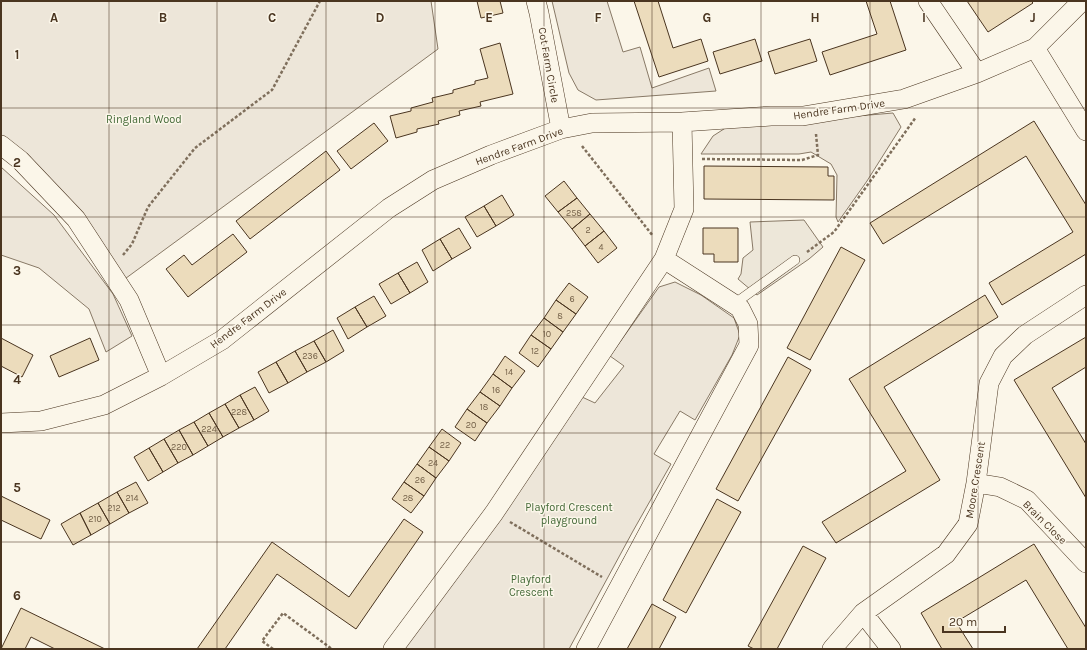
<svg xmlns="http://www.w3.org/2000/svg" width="1087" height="650" viewBox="0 0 1087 650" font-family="Karla,sans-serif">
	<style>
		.green { fill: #ede6d9; stroke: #887966 }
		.parking { fill: #ede7d9; stroke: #887966 }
		.building { fill: #ecdcbc; stroke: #4a3520 }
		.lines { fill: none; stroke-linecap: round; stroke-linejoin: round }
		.lane-casing { stroke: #4a3520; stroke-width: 10 }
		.street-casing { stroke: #4a3520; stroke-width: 20 }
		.path { stroke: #7f6f5c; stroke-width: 2.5; stroke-dasharray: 3 2; stroke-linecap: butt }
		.lane { stroke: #fbf6e9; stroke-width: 9 }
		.street { stroke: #fbf6e9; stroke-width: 19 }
		.grid { fill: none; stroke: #4a3520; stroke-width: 1; stroke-opacity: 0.55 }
		.labels { text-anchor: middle; stroke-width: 3; stroke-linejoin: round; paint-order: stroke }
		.number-label { font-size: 9px; fill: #725f47 }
		.street-label { font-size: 11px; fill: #4a3520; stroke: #fbf6e9 }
		.park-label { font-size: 11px; fill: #436837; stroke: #fbf6e9 }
		.grid-label { font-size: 13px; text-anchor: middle; font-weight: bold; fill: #4a3520; stroke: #fbf6e9; stroke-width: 3; stroke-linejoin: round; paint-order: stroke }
	</style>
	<rect width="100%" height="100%" fill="#fbf6e9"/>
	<!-- green -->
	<path class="green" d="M1 1H431L438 49 118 284 76 219 1 145Z
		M552 1H607L623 52 640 47 652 88 709 68 716 91 596 100 578 90 569 73Z
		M893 113 901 127 867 181 838 222 836 217 837 175 831 164 811 152 799 154H701L713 136 727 127Z
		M1 167 54 215 113 294 132 336 106 352 89 309 39 268 1 255Z
		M675 282 701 295 734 318 740 335 732 355 695 420 680 411 654 454 671 464 633 531 569 649H403L582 397 595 403 624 366 610 356 659 287Z"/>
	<!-- parking -->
	<path class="parking" d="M804 220 823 247 809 259 757 295 738 279 741 274 743 258 753 250 750 222Z"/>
	<!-- building -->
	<path class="building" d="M477 1H500L503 13 481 18Z
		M634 1H658L673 48 701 39 708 61 659 77Z
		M866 1H890L906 50 830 75 822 52 877 34Z
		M967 1H1031L1033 3 988 32Z
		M755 39 762 61 720 74 713 52Z
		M810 39 817 61 775 74 768 52Z
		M500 43 513 94 480 102 481 106 459 111 460 115 438 121 439 124 417 129V132L396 138 390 116 411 111V108L433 102 432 98 453 93V90L475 84V81L488 78 480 49Z
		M1034 121 1086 205V254L1002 305 989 283 1073 232 1026 156 883 244 870 223Z
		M374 123 388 141 351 169 337 151Z
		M326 151 340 170 250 239 236 221Z
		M704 166 828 167V176H834V200L704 199Z
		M564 181 577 198 558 212 545 196Z
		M502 195 514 215 496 226 484 206Z
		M577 198 590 214 572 229 558 212Z
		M484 206 496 226 477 237 465 217Z
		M590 214 604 231 585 246 572 229Z
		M459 228 471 248 452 259 440 239Z
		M703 228H738V262H714V254H703Z
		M604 231 617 248 598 263 585 246Z
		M233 234 247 252 188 297 166 269 184 255 192 265Z
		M440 239 452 259 433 271 422 250Z
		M841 247 865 260 810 360 787 348Z
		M417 262 428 282 410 293 398 273Z
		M398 273 410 293 391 304 379 284Z
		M569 283 588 297 576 314 556 300Z
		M985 295 998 317 884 387 940 480 836 543 822 522 906 471 849 379Z
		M374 296 386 316 367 327 355 307Z
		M556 300 576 314 563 332 544 318Z
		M355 307 367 327 348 339 337 318Z
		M544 318 563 332 551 349 531 335Z
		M333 330 344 351 326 362 314 341Z
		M531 335 551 349 538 367 519 353Z
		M1086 337V367L1052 388 1086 444V498L1014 380Z
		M1 338 33 355 22 377 1 366Z
		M90 338 99 360 59 377 50 356Z
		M314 341 326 362 307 372 295 351Z
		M295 351 307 372 288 383 276 362Z
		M505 356 525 371 512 388 493 374Z
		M788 357 811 370 738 501 716 489Z
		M276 362 288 383 269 393 258 372Z
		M493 374 512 388 500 406 480 392Z
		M255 387 269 411 254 420 240 395Z
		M480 392 500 406 487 423 467 409Z
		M240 395 254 420 239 428 225 404Z
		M225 404 239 428 223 437 209 413Z
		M467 409 487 423 475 441 455 427Z
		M209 413 223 437 208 446 194 422Z
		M194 422 208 446 193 455 179 430Z
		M442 429 461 443 449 461 429 447Z
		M179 430 193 455 178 463 164 439Z
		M164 439 178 463 163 472 149 448Z
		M429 447 449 461 436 478 417 464Z
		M149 448 163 472 148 481 134 457Z
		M417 464 436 478 424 496 404 482Z
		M136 482 148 503 129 513 117 492Z
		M404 482 424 496 411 513 392 499Z
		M117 492 129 513 110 524 98 503Z
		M1 496 50 520 41 539 1 520Z
		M717 499 741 512 686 613 663 600Z
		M98 503 110 524 91 535 80 513Z
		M80 513 91 535 73 545 61 524Z
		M404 519 423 532 356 629 277 574 225 649H197L272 542 349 597Z
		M1034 544 1086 628V649H1068L1026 580 956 622 973 649H942L921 613Z
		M803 546 826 558 777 649H754L748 646Z
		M652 604 676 617 659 649H627Z
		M21 608 105 649H55L31 637 25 649H1Z"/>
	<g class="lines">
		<defs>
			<path id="lane" d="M734 304 795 260"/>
			<path id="street" d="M536 1 539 13 561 129
				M928 1 977 73
				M1035 48 1086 131
				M1 145 20 160 76 219 129 300 161 376
				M1 423 41 421 104 405 161 376 222 340 389 208 433 180 491 155 561 129 592 123 682 122 771 116H803L904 99 977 73 1035 48 1082 1
				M976 483 1000 487 1027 500 1086 563
				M863 613 891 649
				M393 649 494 513 664 259 684 209 682 122
				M586 649 749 345 748 324 740 308 664 259
				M832 649 863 613 946 554 968 524 976 483 989 383 1003 356 1025 335 1086 295"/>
		</defs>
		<!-- lane casing -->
		<use href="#lane" class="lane-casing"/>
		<!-- street casing -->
		<use href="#street" class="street-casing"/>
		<!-- path -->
		<path class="path" d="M582 146 653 236
			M702 159 802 160 818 155 816 134
			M807 252 834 232 916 117
			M123 255 132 244 148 207 195 148 272 90 320 1
			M510 522 602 577
			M273 649 262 641 283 613 332 649"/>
		<!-- lane -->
		<use href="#lane" class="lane"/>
		<!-- street -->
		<use href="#street" class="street"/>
	</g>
	<!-- grid -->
	<path class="grid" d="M109 1V649M217 1V649M326 1V649M435 1V649M544 1V649M652 1V649M761 1V649M870 1V649M978 1V649M1 108H1086M1 217H1086M1 325H1086M1 433H1086M1 542H1086"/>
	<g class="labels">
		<!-- number labels -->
		<g class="number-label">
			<text x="574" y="216">258</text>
			<text x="588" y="233">2</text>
			<text x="601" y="250">4</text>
			<text x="572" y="302">6</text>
			<text x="560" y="319">8</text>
			<text x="547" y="337">10</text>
			<text x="535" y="354">12</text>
			<text x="310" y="359">236</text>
			<text x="509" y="375">14</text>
			<text x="496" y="393">16</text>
			<text x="484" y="410">18</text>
			<text x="239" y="415">228</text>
			<text x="471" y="428">20</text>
			<text x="209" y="432">224</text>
			<text x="445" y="448">22</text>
			<text x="179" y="450">220</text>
			<text x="433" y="466">24</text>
			<text x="420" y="483">26</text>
			<text x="132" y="501">214</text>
			<text x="408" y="501">28</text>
			<text x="114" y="511">212</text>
			<text x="95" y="522">210</text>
		</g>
		<!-- street labels -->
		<g class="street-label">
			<text transform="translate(549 65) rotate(80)" y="4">Cot Farm Circle</text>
			<text transform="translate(839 109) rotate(-8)" y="4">Hendre Farm Drive</text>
			<text transform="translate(519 146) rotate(-20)" y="4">Hendre Farm Drive</text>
			<text transform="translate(248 318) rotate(-37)" y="4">Hendre Farm Drive</text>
			<text transform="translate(975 480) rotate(-81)" y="4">Moore Crescent</text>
			<text transform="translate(1045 522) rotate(45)" y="4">Brain Close</text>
		</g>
		<!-- park labels -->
		<g class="park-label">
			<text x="144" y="123">Ringland Wood</text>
			<text x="569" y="511">Playford Crescent<tspan x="569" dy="13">playground</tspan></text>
			<text x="531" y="583">Playford<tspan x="531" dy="13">Crescent</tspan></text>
		</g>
	</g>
	<g class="grid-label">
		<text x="54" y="22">A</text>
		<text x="163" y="22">B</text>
		<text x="272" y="22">C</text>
		<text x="380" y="22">D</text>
		<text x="489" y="22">E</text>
		<text x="598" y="22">F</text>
		<text x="707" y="22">G</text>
		<text x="815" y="22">H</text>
		<text x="924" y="22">I</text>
		<text x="1033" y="22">J</text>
		<text x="17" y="59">1</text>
		<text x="17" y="167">2</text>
		<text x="17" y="275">3</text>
		<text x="17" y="384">4</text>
		<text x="17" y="492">5</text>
		<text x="17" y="600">6</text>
	</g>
	<!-- border -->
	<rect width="1087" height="650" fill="none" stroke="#4a3520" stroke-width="4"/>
	<!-- scale -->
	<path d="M943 626v6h62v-6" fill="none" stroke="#4a3520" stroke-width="2"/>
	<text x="949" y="626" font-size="12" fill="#4a3520" stroke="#fbf6e9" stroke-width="3" paint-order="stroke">20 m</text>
</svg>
